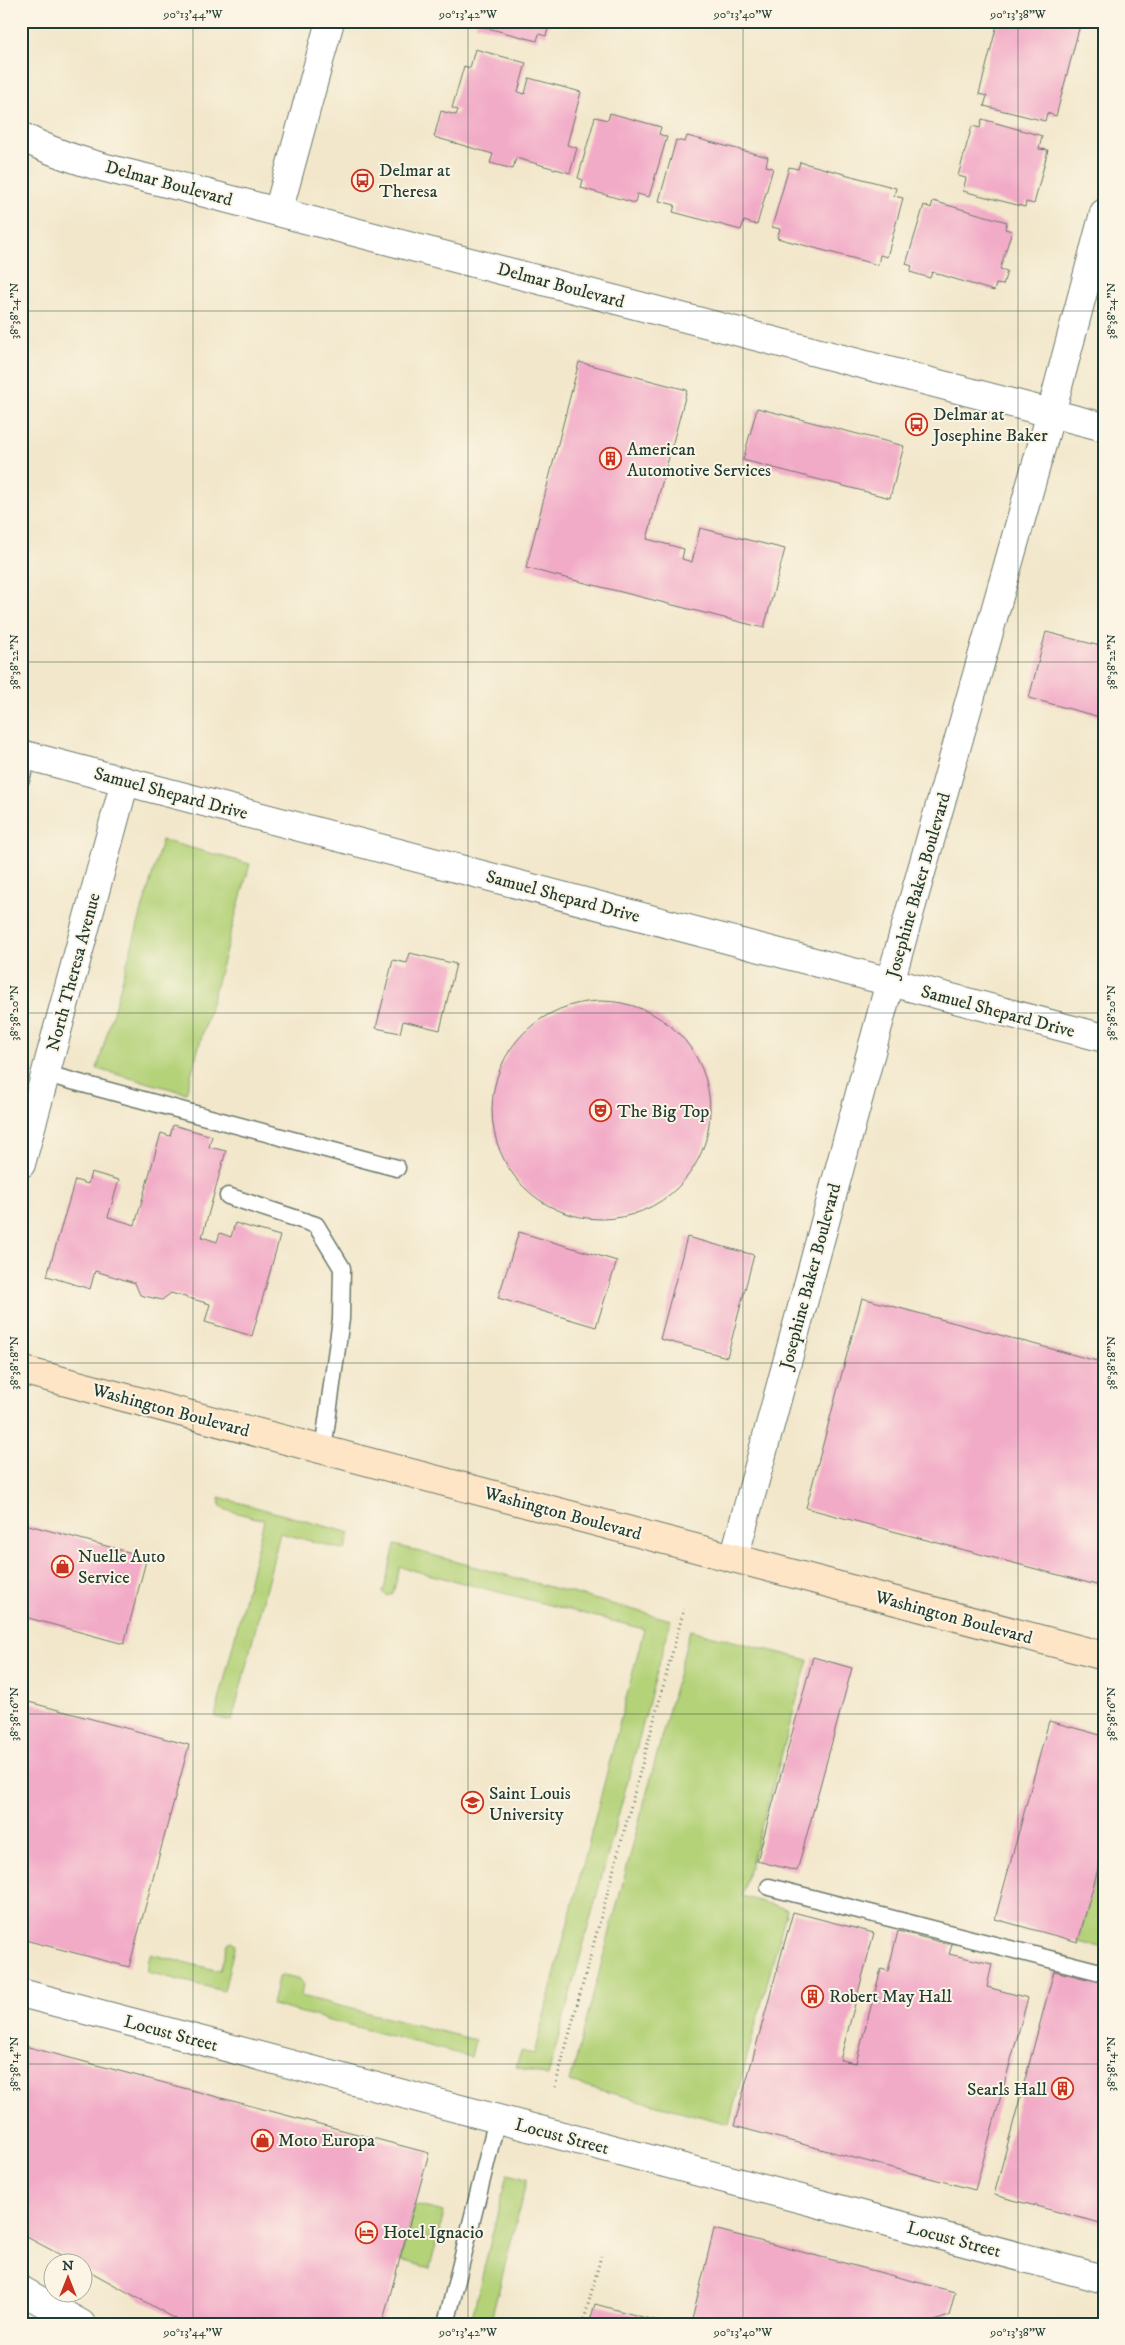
<svg xmlns="http://www.w3.org/2000/svg" width="1125" height="2345" viewBox="0 0 1125 2345" font-family="'IM FELL DW Pica',serif">
	<style>
		.green { fill: #b4d278; stroke: #6a8856 }
		.building { fill: #f2abc7 }
		.lines { fill: none; stroke-linecap: round; stroke-linejoin: round }
		.service-casing { stroke: #697869; stroke-width: 19 }
		.minor-casing { stroke: #697869; stroke-width: 30 }
		.tertiary-casing { stroke: #697869; stroke-width: 30 }
		.secondary-casing { stroke: #697869; stroke-width: 30 }
		.path { stroke: #697869; stroke-width: 3; stroke-dasharray: 1 4; stroke-linecap: butt }
		.service { stroke: #fff; stroke-width: 16 }
		.minor { stroke: #fff; stroke-width: 28 }
		.tertiary { stroke: #fff; stroke-width: 28 }
		.secondary { stroke: #fde5c5; stroke-width: 28 }
		.ticks { fill: none; stroke: #1f3d34; stroke-width: 1; stroke-opacity: 0.45 }
		.labels { text-anchor: middle; stroke-width: 4; stroke-linejoin: round; paint-order: stroke }
		.poi-label { font-size: 18px; fill: #1f3d34; stroke: #fcf5e5; text-anchor: start }
		.street-label { font-size: 18px; fill: #1f3d34; stroke: #fcf5e5 }
		.neatline { fill: none; stroke: #1f3d34; stroke-width: 2 }
		.ticks-label { font-size: 12px; text-anchor: middle; fill: #1f3d34 }
	</style>
	<rect width="100%" height="100%" fill="#fcf5e5"/>
	<filter id="ink" filterUnits="userSpaceOnUse"><feTurbulence type="fractalNoise" baseFrequency=".02" numOctaves="2"/><feDisplacementMap in="SourceGraphic" scale="10" xChannelSelector="R" yChannelSelector="G"/><feConvolveMatrix kernelMatrix="1 2 1 2 8 2 1 2 1" color-interpolation-filters="sRGB"/></filter>
	<filter id="wash" filterUnits="userSpaceOnUse"><feTurbulence type="fractalNoise" baseFrequency=".0096" numOctaves="4" result="noise"/><feDisplacementMap in="SourceGraphic" scale="20" xChannelSelector="R" yChannelSelector="G"/><feGaussianBlur stdDeviation="1.12" result="paint"/><feColorMatrix in="noise" values="0 0 0 0 0 0 0 0 0 0 0 0 0 0 0 0 0 1.4 0 .05"/><feComposite in="paint" operator="in"/></filter>
	<g filter="url(#wash)">
		<rect width="100%" height="100%" fill="#f2e7cb"/>
		<!-- green -->
		<path class="green" d="M162 840 250 864 186 1093 97 1069Z
			M219 1497 350 1533 345 1550 280 1533 232 1721 215 1717 264 1520 226 1510 220 1505Z
			M395 1545 671 1620 548 2076 516 2067 521 2051 534 2054 644 1629 400 1567 393 1593 388 1596 383 1593Z
			M690 1630 808 1660 742 1896 787 1909 729 2124 570 2082Z
			M1104 1847V1948L1078 1942Z
			M232 1941 235 1944 224 1991 147 1972 150 1954 220 1971 228 1943Z
			M284 1975 300 1979 303 1985 301 1996 475 2040 471 2057 272 2005 278 1978Z
			M507 2174 527 2179 490 2324H473L472 2317Z
			M415 2205 444 2212 430 2268 400 2260Z"/>
		<g id="blocks">
			<!-- building -->
			<path class="building" d="M477 21H550L546 36 539 34 537 41 476 25Z
				M767 21H790L788 27Z
				M998 21H1081L1056 116 1047 113 1045 121 984 106 987 96 979 94Z
				M475 49 526 63 518 92 525 94 529 78 581 92 567 145 577 148 570 173 516 158 513 169 490 163 493 154 434 137 441 111 456 115 458 110 452 108 464 66 470 68Z
				M610 113 661 127 659 134 667 137 649 197 637 194 635 203 581 188 583 180 578 178 595 117 608 120Z
				M982 119 1042 136 1039 149 1048 150 1034 204 1026 202 1025 207 963 191 966 178 958 176 972 126 980 128Z
				M687 136 768 157 766 166 773 168 757 225 744 221 741 230 673 212 675 205 659 201 676 140 685 142Z
				M800 162 896 188 894 196 903 198 887 257 880 255 878 265 777 238 780 229 772 227 789 167 798 169Z
				M933 201 1007 222 1005 229 1012 231 1000 269 1007 271 1003 285 996 284 994 291 932 272 930 278 910 272 912 266 906 264 924 205 931 208Z
				M579 362 687 390 647 539 684 549 682 559 692 562 700 528 785 549 764 628 526 568Z
				M757 408 904 446 890 498 743 460Z
				M1046 632 1104 647V718L1029 698Z
				M410 953 456 964 440 1030 403 1021 400 1033 376 1028 393 960 407 963Z
				M492 1110a109 109 0 1 1 218 0a109 109 0 1 1-218 0Z
				M173 1125 212 1136 209 1147 226 1151 202 1237 217 1242 220 1233 231 1237 235 1223 280 1236 252 1336 205 1322 210 1304 171 1293 162 1300 140 1295 135 1283 95 1271 90 1289 47 1276 75 1180 88 1184 91 1172 119 1180 108 1217 135 1225 161 1133 170 1136Z
				M519 1232 617 1261 596 1327 498 1298Z
				M687 1237 754 1255 727 1357 660 1339Z
				M862 1298 1104 1363V1587L806 1508Z
				M21 1523 147 1557 124 1644 21 1616Z
				M813 1657 852 1668 797 1871 757 1861Z
				M21 1700 189 1745 129 1967 21 1939Z
				M1049 1721 1104 1736V1847L1078 1942 995 1919Z
				M793 1912 874 1933 840 2060 856 2063 881 1969 888 1971 898 1931 952 1945 949 1954 992 1964 987 1987 1028 1998 975 2190 734 2126Z
				M1054 1971 1104 1983V2224L994 2195Z
				M21 2045 429 2153 382 2324H185L82 2267V2262H74L21 2234Z
				M714 2229 955 2292 949 2316 925 2324H691Z
				M595 2304 664 2323V2324H589Z"/>
		</g>
	</g>
	<g filter="url(#ink)">
		<use href="#blocks" fill-opacity="0" stroke="#697869" stroke-width="1"/>
		<g class="lines">
			<defs>
				<path id="service" d="M21 779 28 756
					M46 1074 397 1168
					M228 1196 316 1225 342 1268 341 1319 323 1450
					M769 1887 1104 1973
					M446 2324 497 2119"/>
				<path id="minor" d="M278 212 330 21
					M21 754 1104 1038
					M21 1164 125 781
					M734 1558 890 982 1051 413 1104 213
					M21 1993 1104 2279
					M21 2290 81 2324"/>
				<path id="tertiary" d="M21 136C70 163 128 173 182 187L1104 427"/>
				<path id="secondary" d="M21 1370 1104 1656"/>
			</defs>
			<!-- service casing -->
			<use href="#service" class="service-casing"/>
			<!-- minor casing -->
			<use href="#minor" class="minor-casing"/>
			<!-- tertiary casing -->
			<use href="#tertiary" class="tertiary-casing"/>
			<!-- secondary casing -->
			<use href="#secondary" class="secondary-casing"/>
			<!-- path -->
			<path class="path" d="M555 2087 684 1609
				M583 2324 601 2256"/>
			<!-- service -->
			<use href="#service" class="service"/>
			<!-- minor -->
			<use href="#minor" class="minor"/>
			<!-- tertiary -->
			<use href="#tertiary" class="tertiary"/>
			<!-- secondary -->
			<use href="#secondary" class="secondary"/>
		</g>
	</g>
	<!-- ticks -->
	<path class="ticks" d="M193 21V2324M468 21V2324M743 21V2324M1018 21V2324M21 311H1104M21 662H1104M21 1013H1104M21 1363H1104M21 1714H1104M21 2064H1104"/>
	<!-- icons -->
	<defs>
		<symbol id="bus-ring" viewBox="-11 -11 22 22"><circle r="9.5" fill="#fcf5e5" stroke="#c8321e" stroke-width="1.5"/><path d="M-5-6H5V4H4V6H2V4H-2V6H-4V4H-5ZM-3.5-4V0h7V-4ZM-3.5 1.2v1.5H-2V1.2ZM2 1.2v1.5H3.5V1.2Z" fill="#c8321e"/></symbol>
		<symbol id="building-ring" viewBox="-11 -11 22 22"><circle r="9.5" fill="#fcf5e5" stroke="#c8321e" stroke-width="1.5"/><path d="M-4-6H4V6H1V3H-1V6H-4ZM-2.5-4.3h1.7v1.8h-1.7ZM.8-4.3h1.7v1.8H.8ZM-2.5-1h1.7V.8h-1.7ZM.8-1h1.7V.8H.8Z" fill="#c8321e"/></symbol>
		<symbol id="theatre-ring" viewBox="-11 -11 22 22"><circle r="9.5" fill="#fcf5e5" stroke="#c8321e" stroke-width="1.5"/><path d="M-5-5.5Q0-4 5-5.5V0Q5 5 0 6Q-5 5-5 0ZM-3.3-2.5H-1v1.5H-3.3ZM1-2.5H3.3v1.5H1ZM-2.8 1Q0 5.5 2.8 1Z" fill="#c8321e"/></symbol>
		<symbol id="shop-ring" viewBox="-11 -11 22 22"><circle r="9.5" fill="#fcf5e5" stroke="#c8321e" stroke-width="1.5"/><path d="M-5-2.5h2.3a2.7 3.5 0 0 1 5.4 0H5L5.5 6h-11ZM-1.5-2.5h3a1.5 2.3 0 0 0-3 0Z" fill="#c8321e"/></symbol>
		<symbol id="university-ring" viewBox="-11 -11 22 22"><circle r="9.5" fill="#fcf5e5" stroke="#c8321e" stroke-width="1.5"/><path d="M0-5L7-2L0 1L-7-2ZM-4 1L0 2.5L4 1V4Q0 6-4 4Z" fill="#c8321e"/></symbol>
		<symbol id="hotel-ring" viewBox="-11 -11 22 22"><circle r="9.5" fill="#fcf5e5" stroke="#c8321e" stroke-width="1.5"/><path d="M-6-4.5h1.5V1H6V5H4.5V3h-9V5H-6ZM-4 0a1.8 1.8 0 1 1 3.6 0ZM.5 0V-2.5h3Q6-2.5 6 0Z" fill="#c8321e"/></symbol>
	</defs>
	<g fill-rule="evenodd">
		<use href="#bus-ring" x="350" y="168" width="25" height="25"/>
		<use href="#bus-ring" x="904" y="412" width="25" height="25"/>
		<use href="#building-ring" x="598" y="446" width="25" height="25"/>
		<use href="#theatre-ring" x="588" y="1098" width="25" height="25"/>
		<use href="#shop-ring" x="50" y="1554" width="25" height="25"/>
		<use href="#university-ring" x="460" y="1790" width="25" height="25"/>
		<use href="#building-ring" x="800" y="1984" width="25" height="25"/>
		<use href="#building-ring" x="1050" y="2076" width="25" height="25"/>
		<use href="#shop-ring" x="250" y="2128" width="25" height="25"/>
		<use href="#hotel-ring" x="354" y="2220" width="25" height="25"/>
	</g>
	<g class="labels">
		<!-- poi labels -->
		<g class="poi-label">
			<text x="379" y="176">Delmar at<tspan x="379" dy="21">Theresa</tspan></text>
			<text x="933" y="420">Delmar at<tspan x="933" dy="21">Josephine Baker</tspan></text>
			<text x="627" y="455">American<tspan x="627" dy="21">Automotive Services</tspan></text>
			<text x="617" y="1117">The Big Top</text>
			<text x="78" y="1562">Nuelle Auto<tspan x="78" dy="21">Service</tspan></text>
			<text x="489" y="1799">Saint Louis<tspan x="489" dy="21">University</tspan></text>
			<text x="829" y="2002">Robert May Hall</text>
			<text x="1047" y="2095" text-anchor="end">Searls Hall</text>
			<text x="278" y="2146">Moto Europa</text>
			<text x="383" y="2238">Hotel Ignacio</text>
		</g>
		<!-- street labels -->
		<g class="street-label">
			<text transform="translate(169 183) rotate(15)" y="6">Delmar Boulevard</text>
			<text transform="translate(561 285) rotate(15)" y="6">Delmar Boulevard</text>
			<text transform="translate(171 793) rotate(15)" y="6">Samuel Shepard Drive</text>
			<text transform="translate(918 885) rotate(-74)" y="6">Josephine Baker Boulevard</text>
			<text transform="translate(563 896) rotate(15)" y="6">Samuel Shepard Drive</text>
			<text transform="translate(73 972) rotate(-75)" y="6">North Theresa Avenue</text>
			<text transform="translate(998 1011) rotate(15)" y="6">Samuel Shepard Drive</text>
			<text transform="translate(810 1276) rotate(-75)" y="6">Josephine Baker Boulevard</text>
			<text transform="translate(171 1410) rotate(15)" y="6">Washington Boulevard</text>
			<text transform="translate(563 1513) rotate(15)" y="6">Washington Boulevard</text>
			<text transform="translate(954 1617) rotate(15)" y="6">Washington Boulevard</text>
			<text transform="translate(171 2033) rotate(15)" y="6">Locust Street</text>
			<text transform="translate(562 2136) rotate(15)" y="6">Locust Street</text>
			<text transform="translate(954 2239) rotate(15)" y="6">Locust Street</text>
		</g>
	</g>
	<!-- margin -->
	<rect width="1125" height="2345" fill="none" stroke="#fcf5e5" stroke-width="55"/>
	<!-- north arrow -->
	<g transform="translate(68 2278)"><circle r="24" fill="#fcf5e5" stroke="#a4ab9e"/>
	<path d="M0-4L9 19L0 12L-9 19Z" fill="#c8321e"/>
	<text y="-8" font-size="14" font-weight="bold" text-anchor="middle" fill="#1f3d34">N</text>
	</g>
	<rect x="28" y="28" width="1070" height="2290" class="neatline"/>
	<g class="ticks-label">
		<text x="193" y="18">90°13'44"W</text>
		<text x="468" y="18">90°13'42"W</text>
		<text x="743" y="18">90°13'40"W</text>
		<text x="1018" y="18">90°13'38"W</text>
		<text transform="translate(14 311) rotate(-90)" y="4">38°38'24"N</text>
		<text transform="translate(1111 311) rotate(-90)" y="4">38°38'24"N</text>
		<text transform="translate(14 662) rotate(-90)" y="4">38°38'22"N</text>
		<text transform="translate(1111 662) rotate(-90)" y="4">38°38'22"N</text>
		<text transform="translate(14 1013) rotate(-90)" y="4">38°38'20"N</text>
		<text transform="translate(1111 1013) rotate(-90)" y="4">38°38'20"N</text>
		<text transform="translate(14 1363) rotate(-90)" y="4">38°38'18"N</text>
		<text transform="translate(1111 1363) rotate(-90)" y="4">38°38'18"N</text>
		<text transform="translate(14 1714) rotate(-90)" y="4">38°38'16"N</text>
		<text transform="translate(1111 1714) rotate(-90)" y="4">38°38'16"N</text>
		<text transform="translate(14 2064) rotate(-90)" y="4">38°38'14"N</text>
		<text transform="translate(1111 2064) rotate(-90)" y="4">38°38'14"N</text>
		<text x="193" y="2336">90°13'44"W</text>
		<text x="468" y="2336">90°13'42"W</text>
		<text x="743" y="2336">90°13'40"W</text>
		<text x="1018" y="2336">90°13'38"W</text>
	</g>
</svg>
